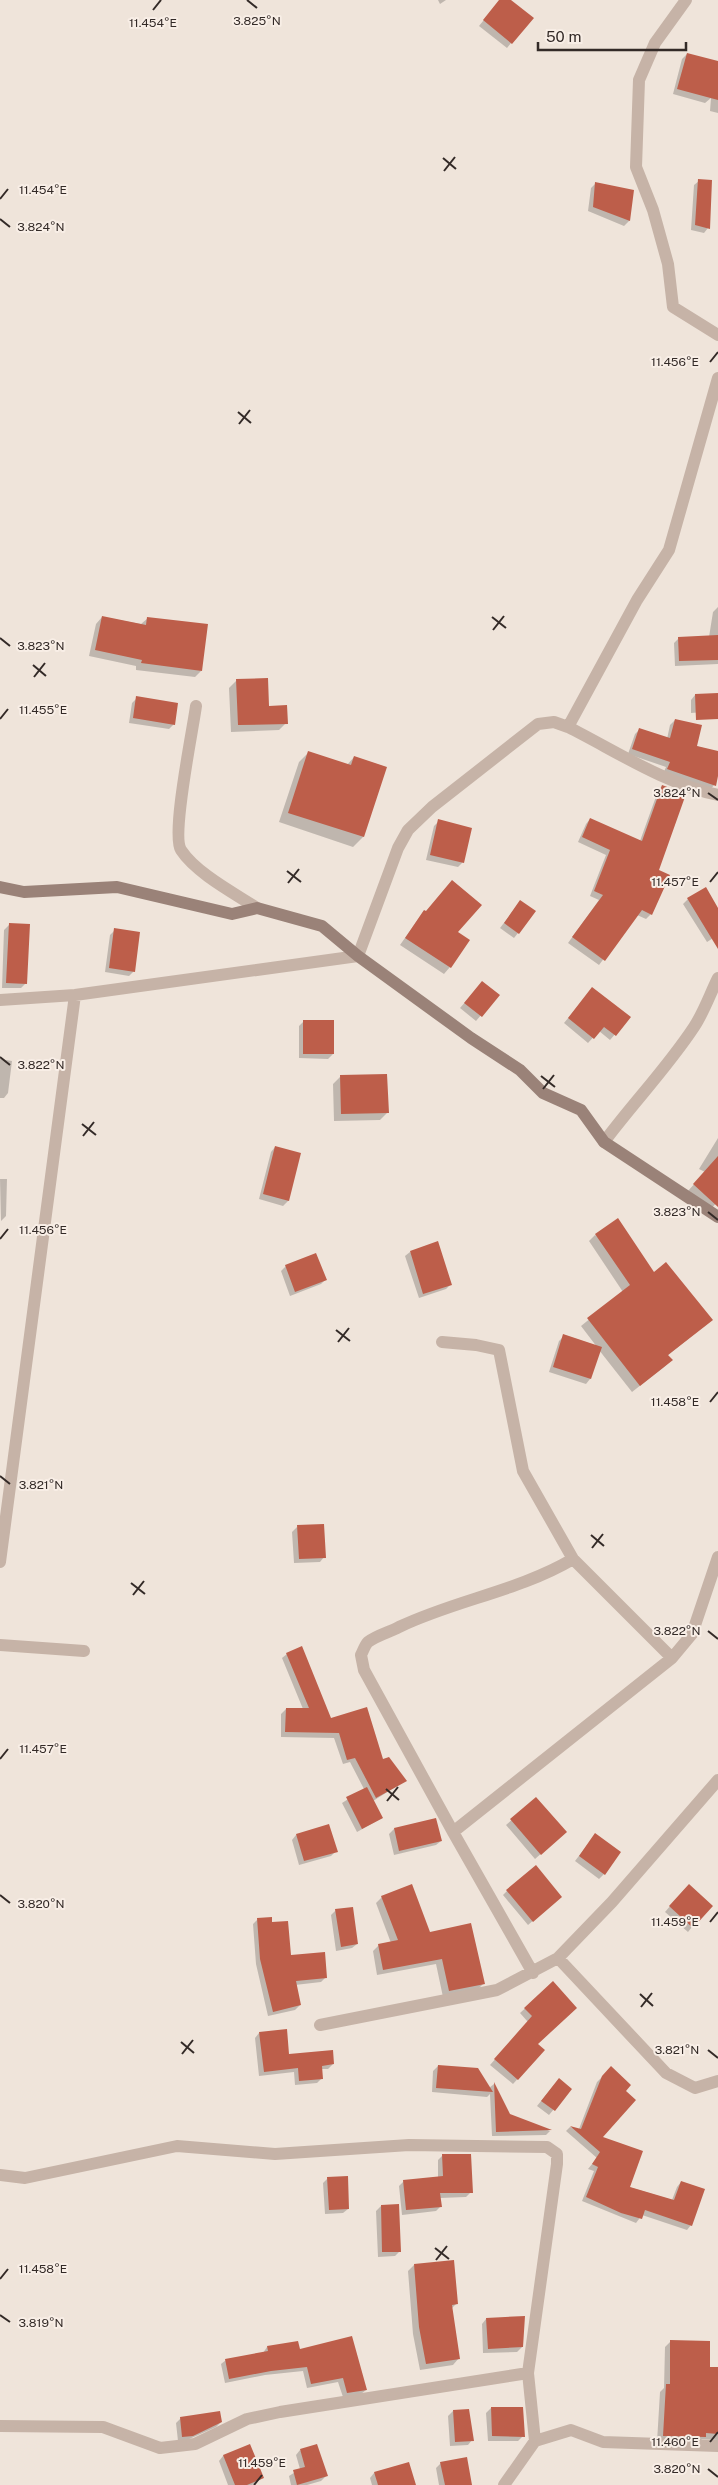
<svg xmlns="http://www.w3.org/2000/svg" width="718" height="2485" viewBox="0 0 718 2485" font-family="'Public Sans',sans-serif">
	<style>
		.shadow { fill: #0003 }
		.building { fill: #bd5e4a }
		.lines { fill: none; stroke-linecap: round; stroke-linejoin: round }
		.street { stroke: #c6b3a7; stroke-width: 12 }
		.secondary { stroke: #9a8278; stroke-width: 12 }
		.ticks { fill: none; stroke: #332a27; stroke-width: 2 }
		.ticks-label { font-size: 12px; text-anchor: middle; fill: #332a27; stroke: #f8eee6; stroke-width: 4; stroke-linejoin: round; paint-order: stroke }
	</style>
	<rect width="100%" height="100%" fill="#efe4da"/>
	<!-- shadow -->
	<path class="shadow" d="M438 0H446L440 4Z
		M500 0H509L511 43 507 48 479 26Z
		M687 54 718 63V113L710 111 711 98 705 103 673 94 682 59Z
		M699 181 708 228 704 233 691 230 694 185Z
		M596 183 632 191 629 221 624 226 588 211 591 188Z
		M718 607V664L675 666 674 643 679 638 709 637 713 612Z
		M102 617 141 624 148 618 201 671 195 677 136 670V666L89 656 96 624Z
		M237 680 286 723 279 730 231 732 229 688Z
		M695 695H718V711L691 713V700Z
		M137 698 174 724 169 729 129 723 132 703Z
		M675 720 696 746 718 752V771L714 785 710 790 663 774 666 767 628 754 635 734 640 729 667 739 670 725Z
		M309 752 347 765 354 757 385 767 363 837 353 847 279 822 299 762Z
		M662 786 658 870 651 914 646 919 637 915 599 965 568 943 599 900 590 896 606 855 578 842 586 824 590 819 640 841 658 791Z
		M439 821 463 862 458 867 426 860 434 826Z
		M688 899 718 910V935L707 942 683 904Z
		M520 902 518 933 514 938 500 928Z
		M424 911 456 933 450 967 444 974 400 945Z
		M9 925 26 983 21 988H2L4 930Z
		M115 930 134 971 129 976 105 972 110 935Z
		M478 987 498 995 476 1021 460 1008Z
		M588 994 629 1018 610 1040 599 1031 588 1043 564 1023Z
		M304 1021 333 1054 328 1059 299 1058V1026Z
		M0 1059 12 1061 8 1093 4 1098H0Z
		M340 1077 388 1112 380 1120 334 1121 333 1084Z
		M718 1138V1201L710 1210 688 1191 705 1172 699 1169Z
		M275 1147 300 1154 288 1201 283 1206 259 1199 271 1152Z
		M0 1179H7L6 1216 1 1221Z
		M595 1235 654 1274 704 1326 667 1356 671 1360 664 1367 632 1392 599 1350 590 1379 586 1384 549 1372 559 1341 564 1336 597 1347 581 1326 623 1292 589 1241Z
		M410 1252 451 1284 446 1289 419 1298 405 1256Z
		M286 1266 326 1279 321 1284 290 1296 281 1271Z
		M297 1527 324 1557 320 1562 294 1563 292 1532Z
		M287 1654 331 1720 405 1781 373 1801 382 1818 357 1832 342 1803 364 1789 350 1762 343 1764 334 1738 281 1737V1714L286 1709H303L282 1658Z
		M536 1798 560 1837 535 1859 506 1825Z
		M435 1820 441 1841 436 1845 394 1855 389 1834 394 1829Z
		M296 1835 336 1851 331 1856 299 1865 292 1840Z
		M595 1835 604 1874 599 1879 575 1861Z
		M684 1890 692 1927 688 1932 665 1912Z
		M507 1891 556 1901 528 1925 503 1895Z
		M382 1897 429 1934 483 1984 477 1990 443 1997 436 1964 377 1975 373 1951 379 1945 391 1943 376 1903Z
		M336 1910 357 1944 352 1948 336 1951 331 1915Z
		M258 1919 271 1923 290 1956 326 1977 321 1982 295 1985 300 2005 295 2010 268 2016 256 1964 253 1924Z
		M553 1983 536 2044 544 2050 513 2084 490 2065 528 2022 520 2013Z
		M259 2033 288 2056 333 2064 328 2069H321L322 2078 317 2083 295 2085 294 2072 259 2076 255 2038Z
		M438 2066 489 2088 494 2084 509 2115 550 2131 546 2135 492 2136 490 2094 487 2097 432 2092 433 2071Z
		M611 2068 601 2137 629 2187 672 2200 677 2187 681 2182 691 2225 687 2230 642 2215 636 2223 582 2201 594 2171 588 2169 597 2158 566 2131 570 2127 579 2129 597 2082Z
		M554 2085 570 2090 549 2115 537 2106Z
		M443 2155 471 2192 466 2197 440 2198 441 2206 436 2211 402 2215 399 2186 404 2181 438 2177V2160Z
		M328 2178 348 2209 343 2213 325 2214 323 2183Z
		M381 2206 400 2251 395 2256 378 2257 376 2211Z
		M414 2265 457 2303 451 2309 459 2358 453 2365 420 2370 413 2334 408 2271Z
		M486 2319 522 2347 517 2352 483 2353 482 2324Z
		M671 2341 708 2394 718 2395V2440L702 2439 698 2443 657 2442 660 2392 664 2388 665 2347Z
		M267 2347 299 2350 366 2390 361 2394 343 2397 338 2382 307 2388 303 2371 265 2375 225 2383 221 2364 226 2360 263 2353Z
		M491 2408 523 2436 518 2441H488L486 2413Z
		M453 2411 472 2440 468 2445 450 2446 448 2416Z
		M181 2418 221 2422 216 2427 187 2440 178 2441 176 2423Z
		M250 2446 263 2478 252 2485H228L219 2461 223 2456Z
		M300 2450 326 2476 321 2481 307 2485H291L289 2476 300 2469 296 2455Z
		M441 2463 471 2485H439L436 2468Z
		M374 2473 415 2485H372L370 2478Z"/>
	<!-- building -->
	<path class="building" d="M499 0H511L534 18 512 44 483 20Z
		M687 53 718 61V100L677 89Z
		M698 179 712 180 710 229 695 225Z
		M595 182 634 190 630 221 593 207Z
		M102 616 146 625 147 617 208 624 202 671 141 663 142 660 95 650Z
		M718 635V660L679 661 678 637Z
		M268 678 269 706 287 705 288 724 238 725 236 679Z
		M718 693V719L696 720 695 694Z
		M136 696 178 703 175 725 133 718Z
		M675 719 702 725 697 746 718 751V776L716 786 667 769 670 762 632 749 639 728 670 738Z
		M308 751 351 765 354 756 387 767 364 837 288 813Z
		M662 785 686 794 659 870 670 875 652 915 642 910 605 961 572 937 603 895 594 891 610 850 582 837 590 818 642 841Z
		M438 819 472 828 464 863 430 855Z
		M452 880 482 905 458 932 470 940 451 968 405 938 424 910 426 911Z
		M706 887 718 908V949L687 898Z
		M520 900 536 911 519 934 504 923Z
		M9 923 30 924 27 984 6 983Z
		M114 928 140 932 135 972 109 968Z
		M482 981 500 995 482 1017 464 1003Z
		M592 987 631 1017 616 1036 604 1027 594 1039 568 1018Z
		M303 1020H334V1054H303Z
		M387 1074 389 1113 341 1114 340 1075Z
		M275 1146 301 1153 289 1201 263 1194Z
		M718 1156V1207L693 1184Z
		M618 1218 654 1272 666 1262 713 1320 668 1355 673 1360 640 1386 587 1318 630 1285 595 1234Z
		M438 1241 452 1285 423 1294 410 1251Z
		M316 1253 327 1280 295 1292 285 1265Z
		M563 1334 602 1347 591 1379 553 1367Z
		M324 1524 326 1558 299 1559 297 1525Z
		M302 1646 331 1718 367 1707 383 1759 389 1757 407 1781 376 1798 355 1758 347 1760 339 1733 285 1732 286 1708H309L286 1653Z
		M367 1787 383 1818 362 1829 346 1797Z
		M536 1797 567 1832 541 1855 510 1819Z
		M436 1818 442 1841 399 1851 394 1828Z
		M329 1824 338 1852 304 1861 296 1834Z
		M595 1833 621 1852 605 1875 579 1856Z
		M536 1865 562 1897 533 1922 506 1890Z
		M412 1884 430 1932 471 1923 485 1984 449 1991 442 1959 383 1970 378 1944 398 1940 381 1896Z
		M689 1884 713 1906 693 1928 669 1906Z
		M353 1907 358 1944 341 1947 335 1909Z
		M272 1917V1922L288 1921 291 1955 325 1952 327 1978 296 1981 301 2005 273 2012 260 1959 257 1918Z
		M553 1981 577 2008 538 2044 545 2050 518 2080 494 2059 532 2016 524 2008Z
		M287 2029 289 2054 333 2050 334 2064 322 2066 323 2079 299 2081 298 2068 264 2072 259 2032Z
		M438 2065 478 2068 493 2092 436 2088Z
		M611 2066 631 2085 626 2091 636 2100 603 2137 643 2151 630 2187 674 2200 681 2181 705 2189 692 2226 645 2210 642 2219 621 2213 586 2197 598 2167 592 2164 600 2152 570 2126 581 2129 602 2076Z
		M559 2078 572 2089 555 2111 541 2101Z
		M494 2082 510 2114 552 2130 496 2132Z
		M442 2154H471L473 2193H440L442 2207 406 2210 403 2180 443 2176Z
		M348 2176 349 2209 329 2210 327 2177Z
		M399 2204 401 2252H382L381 2205Z
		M454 2260 458 2304 452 2305 460 2359 426 2364 419 2327 414 2264Z
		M525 2316 523 2347 488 2349 486 2318Z
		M352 2336 367 2390 347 2393 343 2378 311 2384 307 2367 271 2371 229 2379 225 2359 268 2351 267 2346 298 2341 300 2349Z
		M670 2340 710 2341V2367H718V2434L706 2433V2437L663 2436 666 2384H670Z
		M491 2407H523L525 2437 492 2436Z
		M469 2409 474 2441 455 2442 453 2410Z
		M220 2411 222 2422 193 2436 182 2437 180 2417Z
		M250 2444 264 2478 247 2485H235L223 2455Z
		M317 2444 328 2476 297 2485 293 2470 305 2467 300 2449Z
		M467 2457 472 2485H445L440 2462Z
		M409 2462 416 2485H378L374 2472Z"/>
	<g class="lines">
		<!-- street -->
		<path class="street" d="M686 0 655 43 639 80 636 167 653 210 668 264 673 307 718 335
			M196 706C193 729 171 835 181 850 196 873 234 893 257 908
			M568 727 637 600 669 550 718 378
			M0 1000 75 995 358 956 398 848 408 830 432 807 538 724 554 722 568 727C616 751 665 784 718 795
			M604 1142C633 1103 667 1068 694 1027 704 1012 710 994 718 978
			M442 1342 476 1345 499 1350 523 1471 573 1559
			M0 1562 75 995
			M0 1645 84 1651
			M453 1832 672 1658 692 1634 718 1557
			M558 1958 666 2073 695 2088 718 2081
			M533 1973 453 1832 364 1670 361 1655C363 1651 365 1645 368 1642 377 1635 390 1632 399 1627 455 1600 519 1591 573 1559L672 1658
			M320 2025 497 1990 558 1958 612 1902 718 1780
			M0 2175 25 2178 177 2146 275 2154 409 2145 547 2147 557 2154V2164L528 2373 535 2441 571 2430 603 2442 718 2446
			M0 2426 103 2427 160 2448 195 2444 247 2419 280 2412 528 2373
			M504 2485 535 2441"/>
		<!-- secondary -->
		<path class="secondary" d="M0 887 24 892 117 887 232 914 257 908 322 926 358 956 471 1038 520 1070 543 1093 581 1110 604 1142 718 1217"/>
	</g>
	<!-- ticks -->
	<path class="ticks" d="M247 0 257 8M153 10 161 0M443 158 456 169M444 171 455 157M0 199 8 189M0 219 10 227M710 362 718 352M238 412 251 423M239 424 250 410M492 617 506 628M493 630 504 616M0 638 10 646M33 665 46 676M34 677 45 663M0 719 8 709M708 793 718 800M287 871 301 882M710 882 718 872M288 883 299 869M0 1057 10 1065M541 1076 555 1087M543 1089 554 1075M82 1124 96 1135M83 1136 94 1122M708 1212 718 1220M0 1239 8 1229M336 1330 350 1341M338 1342 349 1328M710 1402 718 1392M0 1476 10 1484M591 1535 604 1546M592 1548 603 1534M131 1583 145 1594M133 1595 144 1581M708 1631 718 1639M0 1759 8 1749M386 1789 399 1800M387 1801 398 1787M0 1895 10 1903M710 1922 718 1912M640 1994 653 2006M641 2007 652 1993M181 2042 194 2053M708 2050 718 2058M182 2054 193 2040M435 2248 449 2259M436 2260 447 2246M0 2279 8 2269M0 2315 10 2322M710 2442 718 2432M708 2469 718 2477M254 2485 262 2475"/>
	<g class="ticks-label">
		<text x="257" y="25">3.825°N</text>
		<text x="153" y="27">11.454°E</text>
		<text x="43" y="194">11.454°E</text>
		<text x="41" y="231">3.824°N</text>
		<text x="675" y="366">11.456°E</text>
		<text x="41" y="650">3.823°N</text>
		<text x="43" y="714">11.455°E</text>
		<text x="677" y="797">3.824°N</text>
		<text x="675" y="886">11.457°E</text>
		<text x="41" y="1069">3.822°N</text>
		<text x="677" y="1216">3.823°N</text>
		<text x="43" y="1234">11.456°E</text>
		<text x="675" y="1406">11.458°E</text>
		<text x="41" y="1489">3.821°N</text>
		<text x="677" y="1635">3.822°N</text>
		<text x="43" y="1753">11.457°E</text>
		<text x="41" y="1908">3.820°N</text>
		<text x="675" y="1926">11.459°E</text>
		<text x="677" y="2054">3.821°N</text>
		<text x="43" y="2273">11.458°E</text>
		<text x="41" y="2327">3.819°N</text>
		<text x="675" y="2446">11.460°E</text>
		<text x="262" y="2467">11.459°E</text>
		<text x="677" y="2473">3.820°N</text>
	</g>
	<!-- scale -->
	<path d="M538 42v8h148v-8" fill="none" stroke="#332a27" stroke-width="2.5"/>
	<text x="546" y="42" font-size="15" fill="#332a27" stroke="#f8eee6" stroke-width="4" paint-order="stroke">50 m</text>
</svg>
